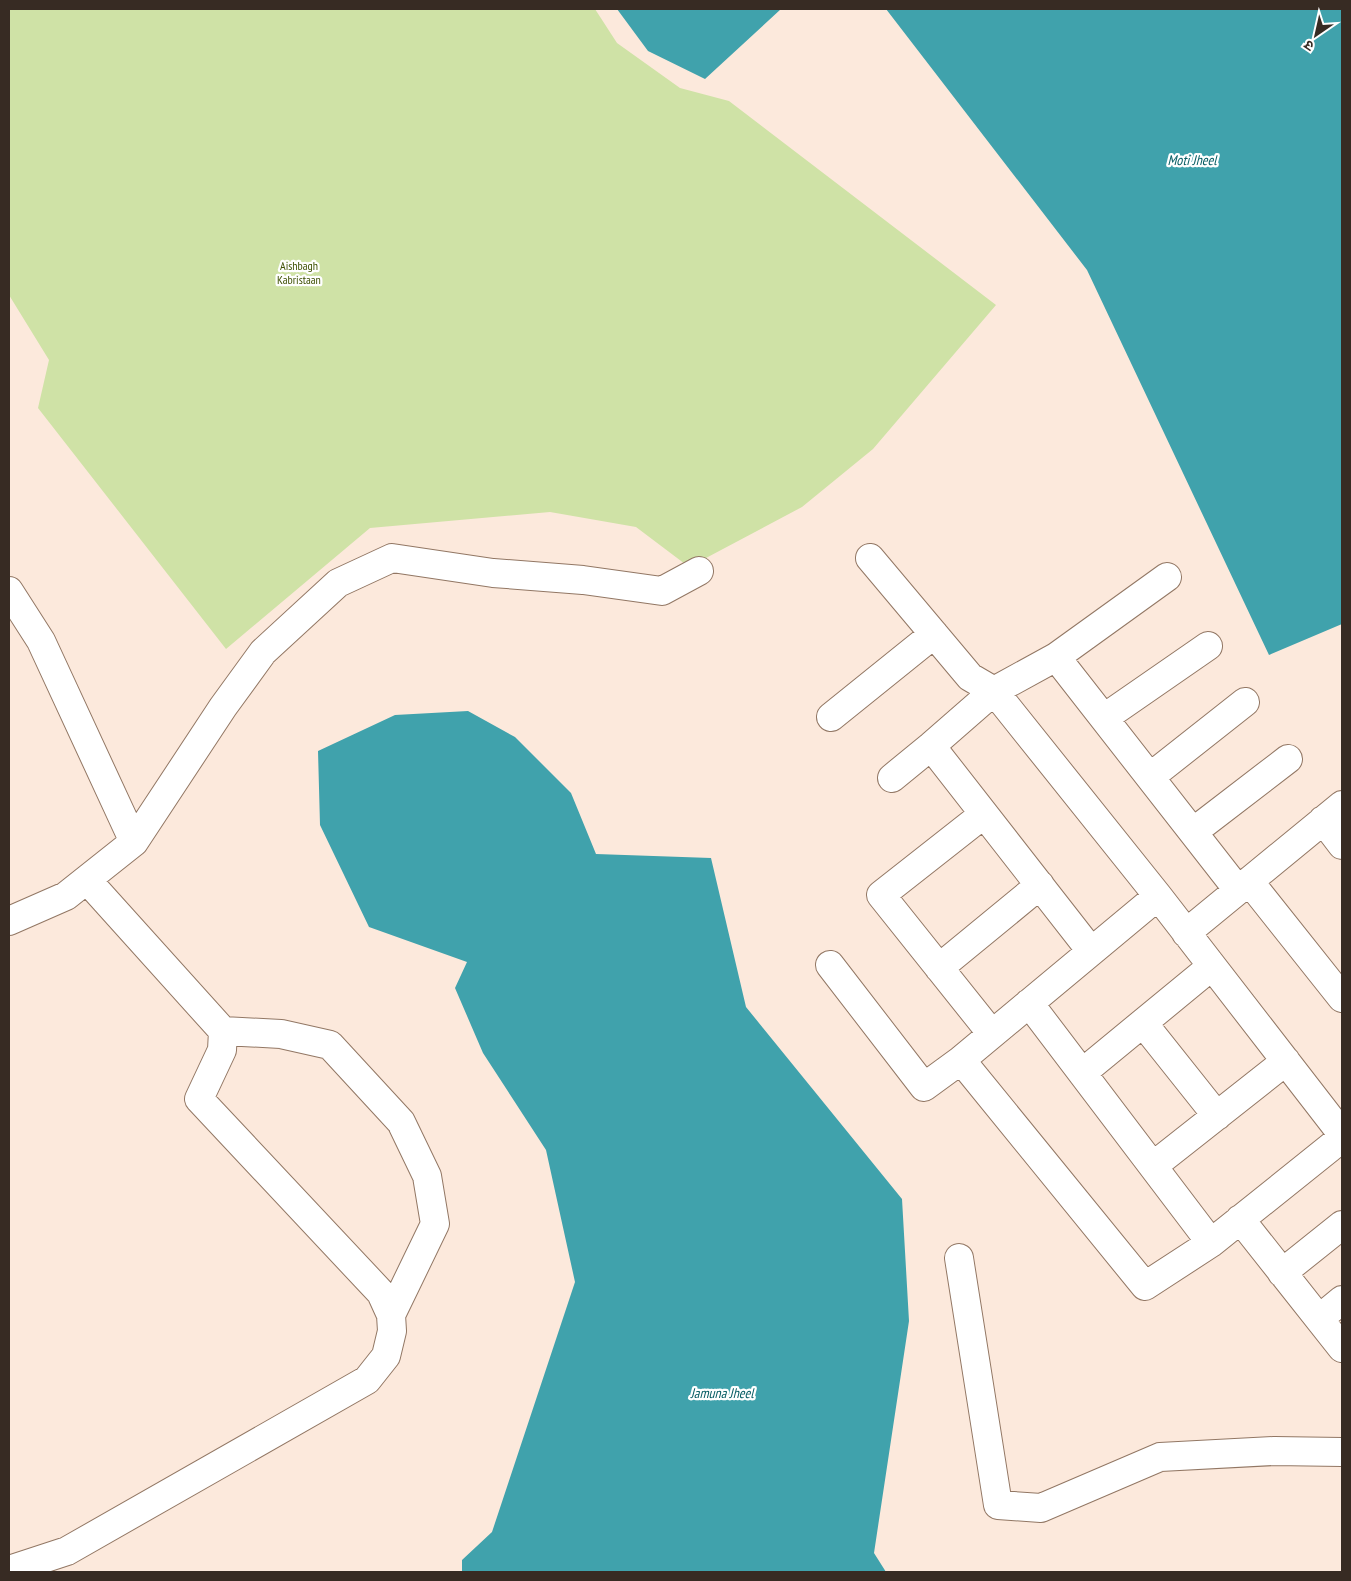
<svg xmlns="http://www.w3.org/2000/svg" width="1351" height="1581" viewBox="0 0 1351 1581" font-family="'PT Sans Narrow','Noto Sans Devanagari',sans-serif">
	<style>
		.green { fill: #cfe2a6 }
		.water { fill: #40a2ac }
		.lines { fill: none; stroke-linecap: round; stroke-linejoin: round }
		.minor-casing { stroke: #927764; stroke-width: 30 }
		.minor { stroke: #fff; stroke-width: 28 }
		.labels { text-anchor: middle; stroke-width: 4.5; stroke-linejoin: round; paint-order: stroke }
		.park-label { font-size: 12px; fill: #3f5104; stroke: #fff }
		.water-label { font-size: 14px; font-style: italic; fill: #075d64; stroke: #fff }
	</style>
	<rect width="100%" height="100%" fill="#fce9dc"/>
	<!-- green -->
	<path class="green" d="M9 9H595L617 43 680 88 729 101 996 305 873 449 802 507 689 567 636 527 550 512 370 528 226 649 38 408 49 360 9 295Z"/>
	<!-- water -->
	<path class="water" d="M617 9H781L705 79 648 51Z
		M886 9H1342V624L1269 655 1087 270Z
		M468 711 515 737 571 793 596 854 711 858 746 1007 902 1199 909 1321 874 1553 886 1572H462V1560L492 1532 575 1282 546 1150 483 1053 455 988 467 962 369 927 320 825 318 751 395 715Z"/>
	<g class="lines">
		<defs>
			<path id="minor" d="M870 558 970 677 994 691 1158 896 1342 1134
				M9 591 41 641 134 842
				M1056 657 1238 890
				M831 717 934 634
				M1104 718 1208 646
				M931 746 1091 951
				M1150 777 1245 702
				M892 778 931 746 994 691 1056 657 1167 577
				M984 814 881 895 992 1034
				M1323 820 1342 845
				M1193 832 1288 759
				M1249 881 1342 998
				M1158 896 961 1060 1145 1286 1211 1243 1342 1138
				M9 921 66 896 134 842 223 707 263 652 338 583 392 558 493 573 583 580 662 591 699 571
				M1186 933 1342 805
				M830 965 924 1087 961 1060
				M939 968 1040 885
				M1029 1003 1211 1243
				M1143 1023 1217 1116
				M223 1031 281 1034 330 1045 401 1122 427 1176 435 1224 391 1315
				M1082 1073 1212 966
				M1153 1166 1286 1061
				M1240 1219 1342 1348
				M959 1258 998 1505 1041 1508 1160 1457 1274 1451 1342 1452
				M1282 1273 1342 1225
				M1319 1319 1342 1300
				M9 1570 67 1551 367 1380 386 1356 392 1331 391 1315 381 1293 199 1099 222 1050 223 1031 87 880"/>
		</defs>
		<!-- minor casing -->
		<use href="#minor" class="minor-casing"/>
		<!-- minor -->
		<use href="#minor" class="minor"/>
	</g>
	<g class="labels">
		<!-- park labels -->
		<g class="park-label">
			<text x="299" y="270">Aishbagh<tspan x="299" dy="14">Kabristaan</tspan></text>
		</g>
		<!-- water labels -->
		<g class="water-label">
			<text x="1192" y="165">Moti Jheel</text>
			<text x="722" y="1398">Jamuna Jheel</text>
		</g>
	</g>
	<!-- border -->
	<rect width="1351" height="1581" fill="none" stroke="#372b23" stroke-width="20"/>
	<!-- north arrow -->
	<g transform="translate(1316 35) rotate(214)" stroke="#ffffff" stroke-width="4" paint-order="stroke">
	<path d="M0-4L9 19L0 12L-9 19Z" fill="#372b23"/>
	<text y="-8" font-size="14" font-weight="bold" text-anchor="middle" fill="#372b23">उ</text>
	</g>
</svg>
